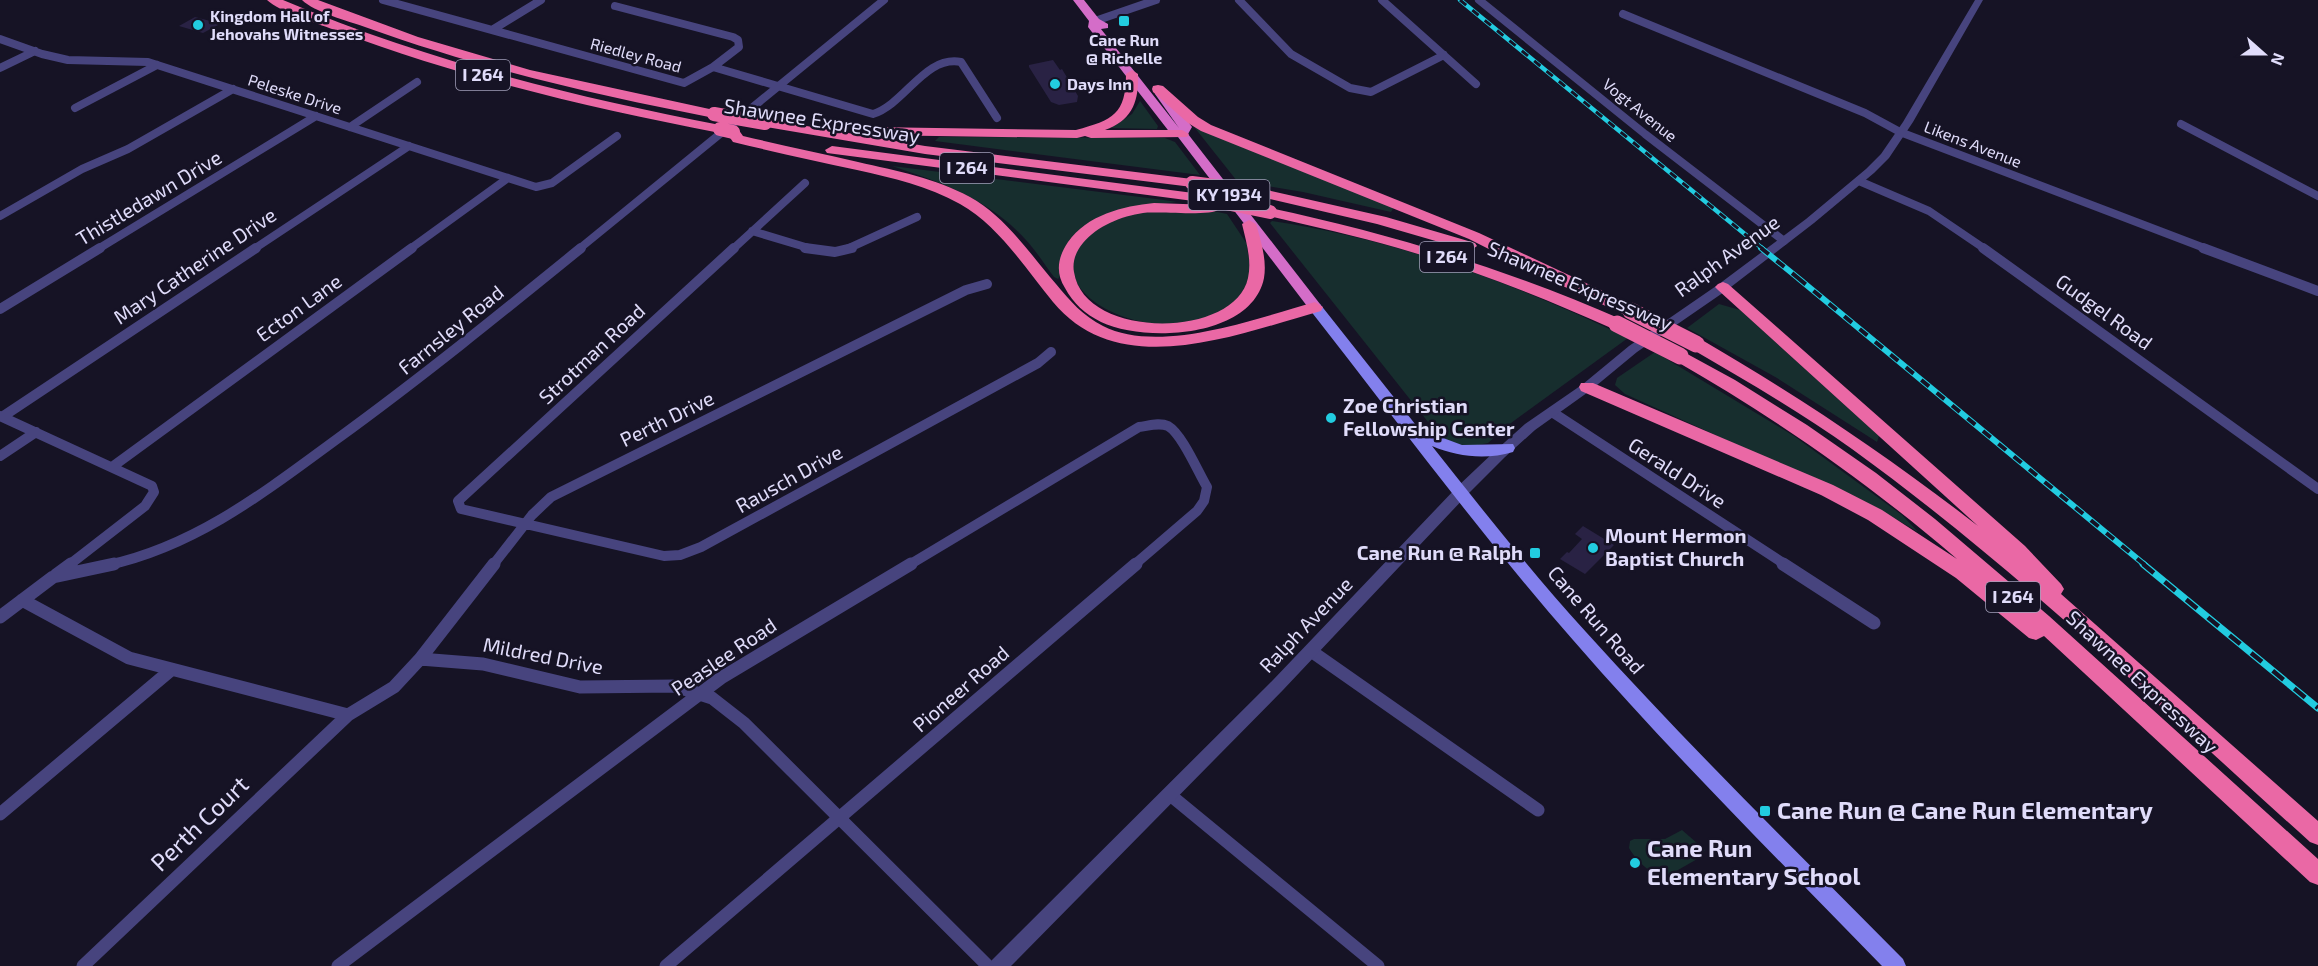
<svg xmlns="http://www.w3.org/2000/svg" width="2318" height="966" viewBox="0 0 2318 966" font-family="'Exo 2',sans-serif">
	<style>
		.green { fill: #172e2e }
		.building { fill: #292244 }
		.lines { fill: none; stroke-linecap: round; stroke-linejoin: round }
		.minor-far2 { stroke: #47447e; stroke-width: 8 }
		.minor-far1 { stroke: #47447e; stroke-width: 10 }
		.minor { stroke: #47447e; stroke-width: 13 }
		.tertiary { fill: #47447e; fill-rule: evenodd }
		.secondary { fill: #8380ed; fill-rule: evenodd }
		.trunk { fill: #d46dc8; fill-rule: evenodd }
		.motorway { fill: #ea68a5; fill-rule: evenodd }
		.rail-far2-casing { stroke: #22cce0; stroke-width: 4.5 }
		.rail-far1-casing { stroke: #22cce0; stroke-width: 6 }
		.rail-casing { stroke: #22cce0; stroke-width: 7 }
		.rail-far2 { stroke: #161325; stroke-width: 3; stroke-dasharray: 8; stroke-linecap: butt }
		.rail-far1 { stroke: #161325; stroke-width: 4; stroke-dasharray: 10; stroke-linecap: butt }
		.rail { stroke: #161325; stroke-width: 4.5; stroke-dasharray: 14; stroke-linecap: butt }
		.motorway-bridge-far1 { stroke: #ea68a5; stroke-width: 14 }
		.motorway-bridge { stroke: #ea68a5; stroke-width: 17 }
		.poi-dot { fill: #22cce0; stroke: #161325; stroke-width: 2 }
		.labels { text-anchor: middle; stroke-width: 5; stroke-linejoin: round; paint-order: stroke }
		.far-poi-label { font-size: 16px; font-weight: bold; fill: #e0dcfa; stroke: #161325; text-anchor: start }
		.far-street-label { font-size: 16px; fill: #e0dcfa; stroke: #161325 }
		.shield { fill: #161325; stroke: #a3a0ba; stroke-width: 1.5 }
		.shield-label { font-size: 18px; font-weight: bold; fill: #e0dcfa }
		.street-label { font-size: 20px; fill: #e0dcfa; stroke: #161325 }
		.poi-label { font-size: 20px; font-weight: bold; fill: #e0dcfa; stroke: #161325; text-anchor: start }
		.near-poi-label { font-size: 24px; font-weight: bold; fill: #e0dcfa; stroke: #161325; text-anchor: start }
		.near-street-label { font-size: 24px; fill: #e0dcfa; stroke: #161325 }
	</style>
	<rect width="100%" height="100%" fill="#161325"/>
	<!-- green -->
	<path class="green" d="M1140 101 1158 126 1157 129 1111 128 1132 114Z
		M1191 123 1394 207 1391 212 1303 192 1237 181Z
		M939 137 1165 138 1175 142 1200 175 935 141Z
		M892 166 1164 200 1177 202 1136 206 1100 217 1070 239 1066 246 1061 275 1058 279 1054 277C1045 265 1036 251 1026 240 989 199 943 183 892 166Z
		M1142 211H1213L1227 214 1249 247 1247 248 1252 274C1247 283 1242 294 1235 301 1163 366 1001 281 1107 222 1117 217 1131 215 1142 211Z
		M1272 221C1395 239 1517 284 1628 338L1511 423 1488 443 1468 447 1446 440 1432 427 1270 223Z
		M1719 304 1740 310 1879 436 1877 442 1777 378 1687 328Z
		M1655 352 1794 436 1902 515 1918 532 1879 509 1625 394 1615 385 1617 378Z
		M1682 830 1705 850 1699 858 1664 878C1651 875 1635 859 1629 848L1630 841 1634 839H1665Z"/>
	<!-- building -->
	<path class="building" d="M195 17 214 22 218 25 203 33 179 26Z
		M1053 60 1060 70 1062 69 1078 96 1077 102 1059 105 1051 102 1029 67V65Z
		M1583 526 1614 545 1585 574 1560 559 1567 552 1569 553 1582 539 1575 534Z"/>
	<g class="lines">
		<!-- minor-far2 -->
		<path class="minor-far2" d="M383 0 684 83 713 67 739 47 738 40 733 37 615 6
			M1239 0 1291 54 1350 88 1371 92 1444 55
			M1382 0 1476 84
			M1479 0 1645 134 1784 241
			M1623 14 1865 113 1900 132 2207 249
			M1095 21 1156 0
			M492 30 541 0
			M0 39 42 54 68 60 148 62 536 187 552 183 617 136
			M713 67 873 114C905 104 925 55 961 62L997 118
			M0 68 35 51
			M75 108 157 65
			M2181 124 2318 196
			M350 127 417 82
			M1859 181 1929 211 1985 249
			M0 216 82 169 128 149 233 89
			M752 231 812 249
			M98 249 316 116
			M254 249 409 146
			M410 249 508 178
			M579 249 884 0
			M733 249 805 183
			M847 249 917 217"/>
		<!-- minor-far1 -->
		<path class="minor-far1" d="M734 248 458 501 461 509 664 556 680 555 701 547 1038 363 1051 352
			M805 248 835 252 852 248
			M1983 248 2318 489
			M2203 248 2318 291
			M0 309 100 248
			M1552 412 1786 565
			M0 416 152 486 154 492 145 506 69 565
			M2 417 256 248
			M0 456 36 432
			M112 467 412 248
			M108 565C196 546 266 491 337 439 421 378 501 313 581 248
			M493 565 532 515 551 497 966 290 987 284
			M909 565 1139 427C1148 426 1159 422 1168 426 1182 434 1198 472 1207 487L1204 501 1197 511 1134 565"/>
		<!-- minor -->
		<path class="minor" d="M1783 564 1874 623
			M56 575 71 564
			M22 600 129 658 348 715
			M0 617 53 577 114 564
			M1311 651 1538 810
			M420 659 483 664 580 687 675 686 712 698 744 723 988 966
			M1169 794 1378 966
			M0 814 171 670
			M83 966 348 715 394 687 420 659 494 564
			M338 966 721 678 911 564
			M666 966 1136 564"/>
		<!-- tertiary -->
		<path class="tertiary" d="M1975 0H1983L1913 122 1889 158 1874 173 1814 223 1727 290 1637 352 1591 390 1535 430 1505 457 1467 495 1283 690 1011 966H989L992 960 1273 680 1457 487 1495 451 1525 424 1583 384 1629 346 1719 284 1806 219 1866 169 1881 154 1903 122Z"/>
		<!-- secondary -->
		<path class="secondary" d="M1315 303 1320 304 1419 429 1462 445 1513 444 1515 448 1513 452C1486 460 1458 457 1432 446 1482 509 1532 573 1586 632 1688 745 1796 851 1903 959L1906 966H1882C1778 859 1671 753 1573 640 1480 534 1397 421 1310 310L1308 307 1310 304Z"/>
		<!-- trunk -->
		<path class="trunk" d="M1073 0H1084L1099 19 1108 24V28L1101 29 1179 128 1155 94 1157 91H1165L1192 127 1188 134 1320 304 1322 307 1320 310H1310L1178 137 1171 134 1088 27 1089 21Z"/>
		<!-- motorway -->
		<path class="motorway" d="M267 0H283C424 60 570 96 720 125L727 129 720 133C590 108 462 78 338 31 321 25 278 11 267 0Z
			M302 0H318L418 37 530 70 714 110 721 114 714 118C596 95 478 68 365 27 348 21 314 12 302 0Z
			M1132 70 1138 74C1139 102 1132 120 1105 130H1182L1189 134 1187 137 1091 138 1085 136 1077 138 870 135 863 131 870 127 1076 130C1113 120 1126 114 1126 74Z
			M1158 85 1163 86 1198 117 1211 125 1479 233 1637 307 1639 311 1637 315H1625L1550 280 1469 239 1201 131 1188 123 1153 92 1152 89 1153 86Z
			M765 119 925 146 1192 179 1199 183 1192 187 925 154 760 126 758 123Z
			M733 128 738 129 743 136C781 145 820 153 858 162 897 171 935 178 970 197 1006 217 1030 254 1056 284 1070 301 1083 316 1103 326 1160 355 1257 318 1315 302L1323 307 1321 311C1237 334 1120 383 1053 302 1025 268 999 226 960 204 928 186 893 178 857 170 816 161 774 152 733 142L726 132Z
			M832 146 1201 194 1208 198 1201 202 827 153 825 150Z
			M1254 187 1386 217 1475 243 1477 246 1470 251 1377 224 1249 194 1247 191 1249 188Z
			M1154 203 1212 205 1219 209C1212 217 1158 211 1143 213 1122 216 1097 226 1083 243 1076 251 1072 262 1074 272 1084 340 1235 339 1248 278 1252 260 1246 241 1242 224L1249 220 1256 224C1261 241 1267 260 1264 278 1252 338 1145 343 1101 322 1085 314 1073 303 1065 288 1055 272 1058 257 1068 242 1087 215 1123 206 1154 203Z
			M1270 208C1392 234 1509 270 1623 320L1625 324 1623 328H1611C1542 297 1471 269 1398 248 1354 235 1309 226 1265 215L1263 212Z
			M1723 282 1728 284 2025 546 2061 584 2064 589 2061 594 2318 821V845L2310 842C2161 708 2015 567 1852 449 1800 412 1745 380 1690 348L1688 344 1690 340H1702C1800 397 1888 456 1978 526L1718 290 1715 287 1718 284Z
			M1680 350 1735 380 1807 425 1876 473 1935 519 2049 616 2318 859V885L2310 882 2044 636 2036 640 2029 638 1956 578 1868 520 1821 495 1581 391 1579 387 1581 383H1593L1833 485 1882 510 1957 559C1867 482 1777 419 1674 360L1672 356 1674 352Z"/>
		<defs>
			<path id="rail-far2" d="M1460 0 1763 249"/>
			<path id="rail-far1" d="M1761 248 1803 282
				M1798 278 2145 565"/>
			<path id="rail" d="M2143 564 2318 708"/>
		</defs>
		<!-- rail-far2 casing -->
		<use href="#rail-far2" class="rail-far2-casing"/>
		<!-- rail-far1 casing -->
		<use href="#rail-far1" class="rail-far1-casing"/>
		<!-- rail casing -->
		<use href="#rail" class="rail-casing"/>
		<!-- rail-far2 -->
		<use href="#rail-far2" class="rail-far2"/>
		<!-- rail-far1 -->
		<use href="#rail-far1" class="rail-far1"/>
		<!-- rail -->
		<use href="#rail" class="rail"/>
		<!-- motorway-bridge-far1 -->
		<path class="motorway-bridge-far1" d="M714 114 765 123
			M720 129 733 132
			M1192 183 1254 191
			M1201 198 1270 212"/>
		<!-- motorway-bridge -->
		<path class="motorway-bridge" d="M1631 311 1696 344
			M1617 324 1680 356"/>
	</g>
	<!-- markers -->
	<g class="poi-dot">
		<rect x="1118" y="15" width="12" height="12" rx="3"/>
		<circle cx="198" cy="25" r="6"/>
		<circle cx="1055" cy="84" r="6"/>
		<circle cx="1331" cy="418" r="6"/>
		<circle cx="1593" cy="548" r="6"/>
		<rect x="1529" y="547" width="12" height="12" rx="3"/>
		<rect x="1759" y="805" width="12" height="12" rx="3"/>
		<circle cx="1635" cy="863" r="6"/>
	</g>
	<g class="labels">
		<!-- far-poi labels -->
		<g class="far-poi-label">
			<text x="210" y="22">Kingdom Hall of<tspan x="210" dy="18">Jehovahs Witnesses</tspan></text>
			<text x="1124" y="46" text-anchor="middle">Cane Run<tspan x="1124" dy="18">@ Richelle</tspan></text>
			<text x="1067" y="90">Days Inn</text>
		</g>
		<!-- far-street labels -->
		<g class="far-street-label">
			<text transform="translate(636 55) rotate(15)" y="6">Riedley Road</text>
			<text transform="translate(295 94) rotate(18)" y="6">Peleske Drive</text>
			<text transform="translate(1640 110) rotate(39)" y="6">Vogt Avenue</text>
			<text transform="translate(1973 144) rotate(21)" y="6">Likens Avenue</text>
		</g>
		<!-- shield labels -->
		<g class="shield">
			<rect x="456" y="60" width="54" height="30" rx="4.5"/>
			<rect x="940" y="153" width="54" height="30" rx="4.5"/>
			<rect x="1188.5" y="180" width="81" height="30" rx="4.5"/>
			<rect x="1420" y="242" width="54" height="30" rx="4.5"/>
			<rect x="1986" y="582" width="54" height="30" rx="4.5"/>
		</g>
		<g class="shield-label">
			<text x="483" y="81">I 264</text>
			<text x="967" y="174">I 264</text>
			<text x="1229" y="201">KY 1934</text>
			<text x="1447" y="263">I 264</text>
			<text x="2013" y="603">I 264</text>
		</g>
		<!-- street labels -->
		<g class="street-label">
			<text transform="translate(822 121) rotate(9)" y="7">Shawnee Expressway</text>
			<text transform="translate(149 198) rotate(-31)" y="7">Thistledawn Drive</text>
			<text transform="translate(1727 256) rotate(-36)" y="7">Ralph Avenue</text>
			<text transform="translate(195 266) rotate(-34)" y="7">Mary Catherine Drive</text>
			<text transform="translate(1580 286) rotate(23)" y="7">Shawnee Expressway</text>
			<text transform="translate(299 308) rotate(-36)" y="7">Ecton Lane</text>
			<text transform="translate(2104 312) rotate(36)" y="7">Gudgel Road</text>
			<text transform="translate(451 330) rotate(-39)" y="7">Farnsley Road</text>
			<text transform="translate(592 354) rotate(-43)" y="7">Strotman Road</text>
			<text transform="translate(667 419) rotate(-26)" y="7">Perth Drive</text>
			<text transform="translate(1677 473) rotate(33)" y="7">Gerald Drive</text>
			<text transform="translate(789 479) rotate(-29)" y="7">Rausch Drive</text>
			<text transform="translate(1596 620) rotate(49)" y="7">Cane Run Road</text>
			<text transform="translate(1306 625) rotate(-46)" y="7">Ralph Avenue</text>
			<text transform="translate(543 656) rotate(11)" y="7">Mildred Drive</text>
			<text transform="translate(724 657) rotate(-34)" y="7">Peaslee Road</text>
			<text transform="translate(2142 682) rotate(43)" y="7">Shawnee Expressway</text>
			<text transform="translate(961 689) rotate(-41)" y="7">Pioneer Road</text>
		</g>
		<!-- poi labels -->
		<g class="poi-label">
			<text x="1343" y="413">Zoe Christian<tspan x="1343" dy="23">Fellowship Center</tspan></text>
			<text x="1605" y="543">Mount Hermon<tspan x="1605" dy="23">Baptist Church</tspan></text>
			<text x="1523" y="560" text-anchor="end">Cane Run @ Ralph</text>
		</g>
		<!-- near-poi labels -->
		<g class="near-poi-label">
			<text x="1777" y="819">Cane Run @ Cane Run Elementary</text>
			<text x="1647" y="857">Cane Run<tspan x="1647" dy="28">Elementary School</tspan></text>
		</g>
		<!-- near-street labels -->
		<g class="near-street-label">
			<text transform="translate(200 824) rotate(-44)" y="8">Perth Court</text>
		</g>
	</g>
	<!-- north arrow -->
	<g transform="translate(2264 54) rotate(111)" stroke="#161325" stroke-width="4.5" paint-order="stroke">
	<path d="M0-4.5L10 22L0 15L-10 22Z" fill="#e0dcfa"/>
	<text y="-9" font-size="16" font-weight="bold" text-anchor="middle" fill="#e0dcfa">N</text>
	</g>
</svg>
